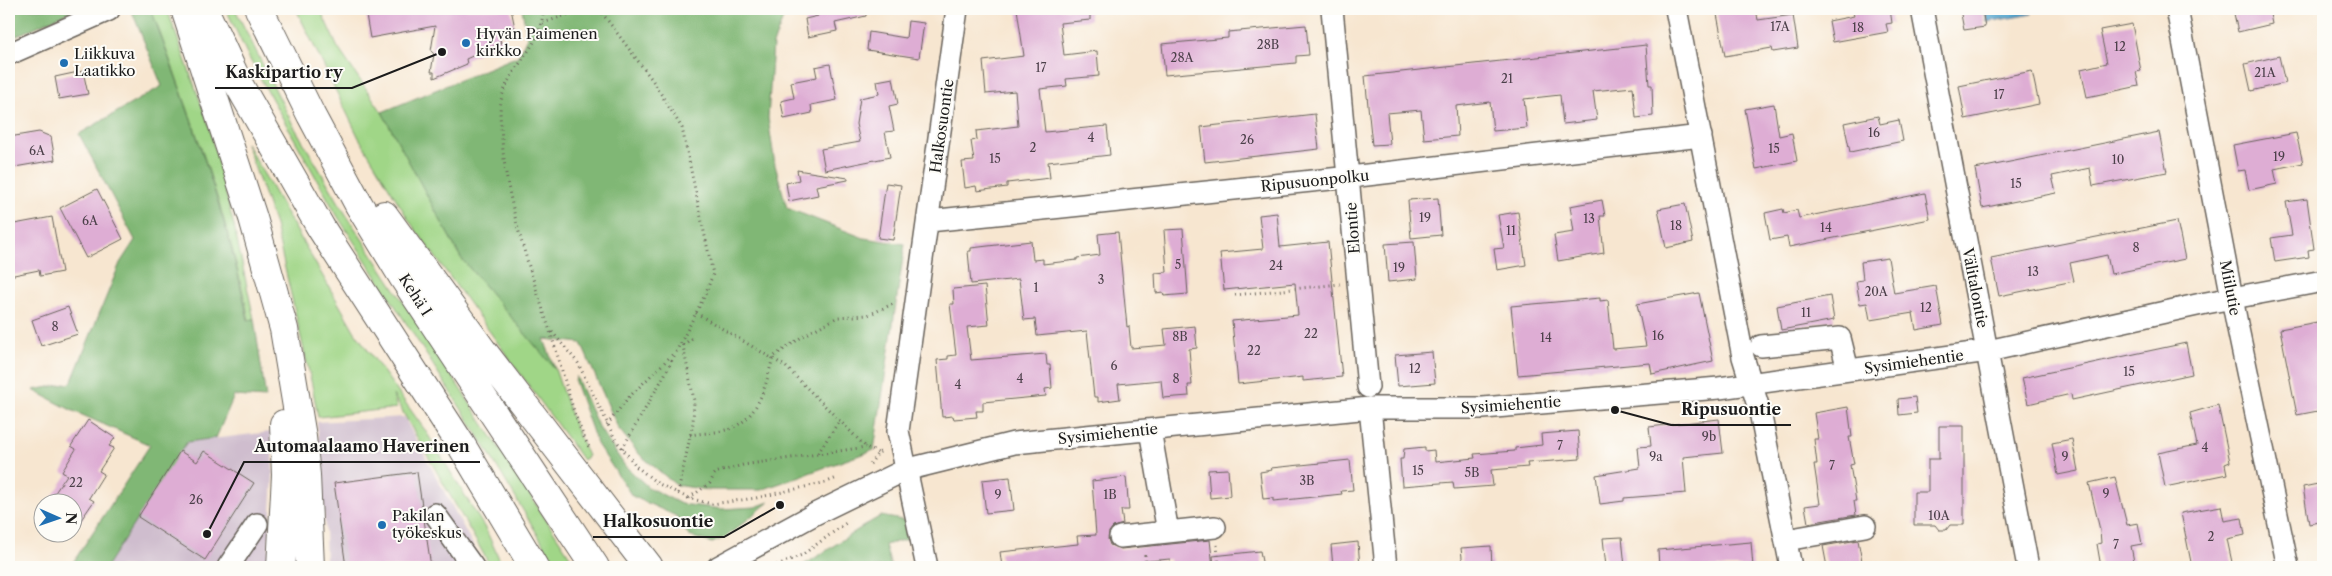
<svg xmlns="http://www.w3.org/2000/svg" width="2332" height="576" viewBox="0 0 2332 576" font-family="'Libre Caslon Text',serif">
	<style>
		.industrial { fill: #cfbdce }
		.green { fill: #a0d687; stroke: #5e7952 }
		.forest { fill: #80b774; stroke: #4e6a48 }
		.water { fill: #55a6cf; stroke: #386176 }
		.building { fill: #deadd4 }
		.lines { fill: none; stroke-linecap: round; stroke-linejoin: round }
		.minor-casing { stroke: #69635b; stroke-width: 24 }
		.highway-casing { stroke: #69635b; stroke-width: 30 }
		.path { stroke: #69635b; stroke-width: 3; stroke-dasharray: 1 4; stroke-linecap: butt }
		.minor { stroke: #fff; stroke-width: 21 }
		.highway { stroke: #fff; stroke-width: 28 }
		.poi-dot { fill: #1f6fb2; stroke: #fdfcf7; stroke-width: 2 }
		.labels { text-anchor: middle; stroke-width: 4; stroke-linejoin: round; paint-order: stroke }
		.number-label { font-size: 12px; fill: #4c404a }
		.poi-label { font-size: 15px; fill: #1c1c1c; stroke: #fdfcf7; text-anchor: start }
		.street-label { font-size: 15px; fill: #1c1c1c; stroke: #fdfcf7 }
		.leader { fill: none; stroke: #1c1c1c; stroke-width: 2 }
		.callout-dot { fill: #1c1c1c; stroke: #fdfcf7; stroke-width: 2 }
		.callout-label { font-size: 16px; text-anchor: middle; font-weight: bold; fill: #1c1c1c; stroke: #fdfcf7; stroke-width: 4; stroke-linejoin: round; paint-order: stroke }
	</style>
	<rect width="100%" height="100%" fill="#fdfcf7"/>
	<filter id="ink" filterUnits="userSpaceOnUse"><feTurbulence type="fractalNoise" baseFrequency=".02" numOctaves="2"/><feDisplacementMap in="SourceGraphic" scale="10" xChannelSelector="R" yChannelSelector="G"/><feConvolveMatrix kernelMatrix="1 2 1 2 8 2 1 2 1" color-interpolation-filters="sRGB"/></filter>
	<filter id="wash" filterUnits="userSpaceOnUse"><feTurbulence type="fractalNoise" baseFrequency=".0096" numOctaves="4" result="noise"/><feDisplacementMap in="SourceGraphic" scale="20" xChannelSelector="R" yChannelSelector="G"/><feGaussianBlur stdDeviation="1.12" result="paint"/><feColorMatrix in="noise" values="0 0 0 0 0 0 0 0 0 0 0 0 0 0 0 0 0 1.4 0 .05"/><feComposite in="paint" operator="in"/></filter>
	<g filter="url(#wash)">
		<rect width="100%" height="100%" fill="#f7e6d0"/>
		<!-- industrial -->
		<path class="industrial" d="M404 417 485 567H326L325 526 317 422Z
			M271 432 273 475 268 567H106L187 442Z"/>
		<!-- green -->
		<path class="green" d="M151 9H167L208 123 234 226 254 319 249 320C227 213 189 111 151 9Z
			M226 9H235L292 123 345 213 577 567H557L478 435 338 217 249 58Z
			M296 9H320L338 48 382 112 461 258 555 369 573 422 588 456 583 460 410 222 359 138Z
			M246 143 355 332 425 430 486 530 503 567H491L393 395 397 408 318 417 312 385 275 225Z"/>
		<!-- forest -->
		<path class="forest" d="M9 9H76L9 39Z
			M131 9H151C188 111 227 213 248 320L254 319 266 398 234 396 216 438 187 442 106 567H70L150 445 71 410 33 390 71 383 120 263 135 240 79 134 162 86Z
			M522 9H787L773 44 768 118 775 165 787 208 864 238 905 244 874 450 761 490H708L676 485 640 455 618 428 581 343 544 339 555 369 461 258 382 112 518 56 527 37Z
			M576 376 598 426 625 466 648 487 681 504 722 509 755 507 769 502 726 537 712 543 689 536 676 516 632 496 597 444 575 382Z
			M881 516 907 521 911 538 885 545 891 567H800C828 551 853 531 881 516Z"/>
		<!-- water -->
		<path class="water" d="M2003 9 2005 11 2031 9 2032 14 1987 22 1985 10Z"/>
		<g id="blocks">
			<!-- building -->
			<path class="building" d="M365 9H511L515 28 499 35 501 43 466 59 467 64 434 78V72H431L434 54 431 51 435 26 370 38Z
				M817 9H866V16L835 23 837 31 808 37 805 19 818 16Z
				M1017 9H1090V20L1060 23 1064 55 1097 51 1099 76 1066 79 1067 86 1040 89 1045 132 1107 126 1110 155 1048 162 1050 178 1007 183V187L977 191 976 186 965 188 962 162 974 161 971 141 977 140 976 131 1018 126 1015 91 986 94 983 61 1024 56Z
				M1716 9H1756L1758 20 1793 15 1798 48 1773 52 1772 48 1725 56Z
				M1852 9H1890L1892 23 1886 24 1888 32 1833 42 1829 21 1854 16Z
				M1960 9H1982L1985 27 1964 30Z
				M2233 9H2269L2272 24 2238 32Z
				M908 21 924 23 919 58 867 50 869 32 906 38Z
				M2132 24 2141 71 2136 72 2139 86 2087 97 2081 69 2107 63 2100 30Z
				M1306 25 1309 55 1296 56V63L1165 75 1162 44 1228 38V32Z
				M1646 45 1649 85H1652L1653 116 1636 118 1633 87 1593 91 1597 120 1563 124 1560 95 1524 99 1527 128 1493 131 1490 102 1456 106 1458 136 1424 139 1421 110 1387 113 1390 144 1372 145 1365 76Z
				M2279 56 2285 83 2251 91 2245 64Z
				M830 64 837 100 811 105 812 113 784 119 781 101 794 98 791 82 817 77 815 67Z
				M83 71 88 94 59 99 55 77Z
				M2032 71 2039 104 1965 119 1959 86Z
				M893 78 898 104 889 106 894 131 885 132 890 157 825 170 821 149 860 142 856 124 860 98 879 94 877 81Z
				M1774 104 1779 136 1792 133 1797 161 1756 169 1745 109Z
				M1315 114 1319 149 1205 162 1201 127Z
				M1878 116 1880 124 1899 120 1903 141 1850 152 1844 123Z
				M39 132 51 137 55 160 9 168V137Z
				M2159 132 2167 172 2093 186 2090 168 2052 176 2056 193 1982 208 1975 169Z
				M2296 133 2303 163 2274 169 2277 184 2249 190 2245 170 2238 171 2233 145Z
				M797 170 848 178V180L816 186 818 195 789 201 786 183 799 180Z
				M886 183 901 185 893 240 878 238Z
				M97 189 123 239 86 258 60 208Z
				M1925 193 1930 219 1789 247 1787 237 1770 240 1765 213 1783 209 1784 213 1797 210 1799 218Z
				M1438 198 1441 235 1411 238 1408 200Z
				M2307 199 2314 249 2308 250 2309 257 2275 262 2271 238 2292 235 2286 202Z
				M1602 200 1605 216H1600L1604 253 1558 261 1554 235 1574 232 1570 206Z
				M1685 204 1693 242 1666 248 1658 209Z
				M1518 212 1526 265 1497 270 1494 249 1504 248 1498 215Z
				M1277 213 1280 247 1328 242 1342 377 1303 381V377L1238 384 1232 321 1298 315 1295 283 1224 290 1220 253 1263 249 1259 215Z
				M52 217 62 272 40 276 39 270 9 276V225Z
				M2177 221 2185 259 2111 274 2107 255 2070 263 2074 281 1999 296 1991 258Z
				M1183 229 1188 294 1164 296 1163 292 1156 293 1155 273 1167 272 1164 230Z
				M1118 232 1127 327 1129 326 1131 348 1166 345 1164 329 1195 326 1197 348 1189 349 1192 385H1188L1189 396 1163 398 1161 380 1118 384 1120 399 1098 402V397H1094L1087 331 1037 336 1035 319 1024 320 1019 279 971 284 968 251H971V248L1031 241 1033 260 1043 259V264L1077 260V258L1100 255 1098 234Z
				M1414 242 1417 279 1388 282 1385 244Z
				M1888 258 1894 293 1936 286 1943 325 1916 330 1913 313 1870 320 1867 303 1860 304 1856 281 1863 280 1861 262Z
				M985 286 989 325 967 327 971 360 1046 354 1047 365H1050L1052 388 1045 389 1046 396 983 402V411H976L977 417 954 419 953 416 942 417 937 360 948 359V356L956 355 950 304H954L953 289Z
				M1699 293 1713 361 1652 374 1650 363 1518 375 1511 306 1600 298V301L1608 300 1613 349 1646 346 1637 304Z
				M1830 296 1834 320 1781 330 1777 306Z
				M68 307 78 334 41 346 32 320Z
				M2317 322 2323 356V410L2297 415 2280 329Z
				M2186 343 2192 374 2072 400 2071 394 2028 404 2022 378Z
				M1432 352 1435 383 1398 386 1395 355Z
				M1915 397 1917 413 1899 415 1898 399Z
				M2218 405 2230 462 2225 464 2227 474 2165 487 2158 453 2197 445 2190 413Z
				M1848 407 1852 437H1849L1854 464 1850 465 1856 501H1854L1856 515 1808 523 1805 506 1820 504 1814 464H1817L1814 439H1818L1814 413Z
				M1719 419 1723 453 1683 457 1686 493 1624 498V501L1600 504 1596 475 1640 468 1638 447 1651 446 1649 427Z
				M88 420 115 438 109 446 114 448 99 471 104 474 89 498 94 501 72 533V504H62L52 497 67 475 62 472 76 449 71 446Z
				M1939 426H1964V525H1950L1946 530H1939L1935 525H1914V492H1928V459H1939Z
				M1578 431 1580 459 1527 463 1528 467 1491 470 1493 486 1454 489 1453 482 1402 486 1400 459H1403L1404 449 1425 447V451L1434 450 1435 462 1475 458 1474 454 1515 451V448L1542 445 1541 434Z
				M2072 439 2078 471 2058 475 2052 443Z
				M180 451 197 462 204 451 254 483 205 560 138 517Z
				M1350 460 1353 490 1341 491 1342 494 1295 499 1273 501V498L1263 499 1260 472 1272 470 1271 468Z
				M1228 469 1230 496 1210 498 1208 470Z
				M417 472 431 567H346L334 483Z
				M1010 477 1014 510 986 513 982 480Z
				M1126 477 1129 510H1121L1123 524 1113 527 1109 532 1108 539 1110 545 1121 549 1210 540 1213 567H1171L1170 559 1137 562 1138 567H1002L1000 552 1078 544 1077 536 1096 535 1092 481Z
				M2115 477 2127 525 2138 523 2142 544 2131 546 2135 567H2101L2097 544 2101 543 2100 530 2089 483Z
				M2323 483V521L2309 524 2303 487Z
				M2221 506 2224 521 2242 518 2245 535 2227 539 2233 567H2192L2181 513Z
				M1622 537 1625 567H1606L1603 538Z
				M1858 540 1863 567H1827L1823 546Z
				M1358 542 1360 567H1333L1331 545Z
				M1751 542 1753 567H1659L1658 550Z
				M1491 546 1492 567H1463L1461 548Z
				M1260 551 1263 567H1214L1213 556Z"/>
		</g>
	</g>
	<g filter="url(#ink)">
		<use href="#blocks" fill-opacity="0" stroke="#69635b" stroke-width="1"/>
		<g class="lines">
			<defs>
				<path id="minor" d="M1332 9 1368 387
					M1676 9 1743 357 1760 412 1791 567
					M1922 9 2028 567
					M2177 9 2237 324 2288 567
					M9 54 109 10
					M929 221 1350 177 1701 136
					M1761 346 1840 338 1848 370
					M1370 408 1386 567
					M1150 430 1168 532
					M435 514 473 567
					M1120 537 1215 527
					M1786 540 1865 526
					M228 567 257 524
					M718 567 815 514 905 470 1014 443 1370 408H1483L1719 388 1988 351 2206 303 2323 281
					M927 567 898 431 957 9"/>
				<path id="highway" d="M185 9 253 218 284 329 302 437 306 475 310 567
					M204 9 239 85 321 228 460 443 534 567
					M259 9 311 115 359 205 403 277 595 567
					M384 215 482 350 649 567
					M281 567 286 475 284 424"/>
			</defs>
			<!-- minor casing -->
			<use href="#minor" class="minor-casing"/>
			<!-- highway casing -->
			<use href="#highway" class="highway-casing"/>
			<!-- path -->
			<path class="path" d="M543 9C543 48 508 66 501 101 499 113 501 126 502 139 507 210 533 277 554 344 565 378 573 418 590 449
				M599 9 653 81 682 128 713 274 705 295 664 376 622 449
				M543 23 584 9
				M1235 295 1340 284
				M696 313 785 366 866 447 878 453
				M552 332 578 363 615 439 637 467 657 483 688 498 712 504 756 498 827 482 837 478
				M683 345 695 336
				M607 425 627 399 675 352
				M690 435C702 433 717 433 729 429 759 419 766 384 773 357L806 334 838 317 868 315 895 303
				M818 453 840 420
				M870 464 878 453 883 451
				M678 493 693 423 694 400 682 341
				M689 498 710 483 715 473 743 465 866 447
				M1217 545 1219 567
				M1145 555 1146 567
				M772 567 802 555 846 523"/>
			<!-- minor -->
			<use href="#minor" class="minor"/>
			<!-- highway -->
			<use href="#highway" class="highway"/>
		</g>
	</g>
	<!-- markers -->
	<g class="poi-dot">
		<circle cx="466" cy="43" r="5"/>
		<circle cx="64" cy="63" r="5"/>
		<circle cx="382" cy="525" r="5"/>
	</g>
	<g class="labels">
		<!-- number labels -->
		<g class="number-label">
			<text x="1780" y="31">17A</text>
			<text x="1858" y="32">18</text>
			<text x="1268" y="49">28B</text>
			<text x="2120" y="51">12</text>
			<text x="1182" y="62">28A</text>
			<text x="1041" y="72">17</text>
			<text x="2265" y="77">21A</text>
			<text x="1507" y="83">21</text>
			<text x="1999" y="99">17</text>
			<text x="1874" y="137">16</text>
			<text x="1091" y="142">4</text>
			<text x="1247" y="144">26</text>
			<text x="1033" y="152">2</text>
			<text x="1774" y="153">15</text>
			<text x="37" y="155">6A</text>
			<text x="2279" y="161">19</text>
			<text x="995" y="163">15</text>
			<text x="2118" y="164">10</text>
			<text x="2016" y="188">15</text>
			<text x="1425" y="222">19</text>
			<text x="1589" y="223">13</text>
			<text x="90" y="225">6A</text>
			<text x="1676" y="230">18</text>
			<text x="1826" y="232">14</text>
			<text x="1511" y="235">11</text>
			<text x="2136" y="252">8</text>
			<text x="1178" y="269">5</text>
			<text x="1276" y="270">24</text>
			<text x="1399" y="272">19</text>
			<text x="2033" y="276">13</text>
			<text x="1101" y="284">3</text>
			<text x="1036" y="292">1</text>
			<text x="1876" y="296">20A</text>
			<text x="1926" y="312">12</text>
			<text x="1806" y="317">11</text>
			<text x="55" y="331">8</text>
			<text x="1311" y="338">22</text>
			<text x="1658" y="340">16</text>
			<text x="1180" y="341">8B</text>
			<text x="1546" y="342">14</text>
			<text x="1254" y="355">22</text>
			<text x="1114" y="370">6</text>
			<text x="1415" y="373">12</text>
			<text x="2129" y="376">15</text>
			<text x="1020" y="383">4</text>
			<text x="1176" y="383">8</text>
			<text x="958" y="389">4</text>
			<text x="1709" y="441">9b</text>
			<text x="1560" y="450">7</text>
			<text x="2205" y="452">4</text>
			<text x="1656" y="461">9a</text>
			<text x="2065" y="461">9</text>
			<text x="1832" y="470">7</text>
			<text x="1418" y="475">15</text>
			<text x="1472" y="477">5B</text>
			<text x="1307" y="485">3B</text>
			<text x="76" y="487">22</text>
			<text x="2106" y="498">9</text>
			<text x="998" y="499">9</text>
			<text x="1110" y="499">1B</text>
			<text x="196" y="504">26</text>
			<text x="1939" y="520">10A</text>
			<text x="2211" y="541">2</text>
			<text x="2116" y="549">7</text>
		</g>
		<!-- poi labels -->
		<g class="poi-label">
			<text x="476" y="39">Hyvän Paimenen<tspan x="476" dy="17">kirkko</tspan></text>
			<text x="74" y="59">Liikkuva<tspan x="74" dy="17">Laatikko</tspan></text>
			<text x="392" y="521">Pakilan<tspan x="392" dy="17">työkeskus</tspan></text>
		</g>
		<!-- street labels -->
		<g class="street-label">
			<text transform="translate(942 126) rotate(-82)" y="5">Halkosuontie</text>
			<text transform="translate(1315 181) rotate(-6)" y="5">Ripusuonpolku</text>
			<text transform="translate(1353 228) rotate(-94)" y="5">Elontie</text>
			<text transform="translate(1975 288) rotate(79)" y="5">Välitalontie</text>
			<text transform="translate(2230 288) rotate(79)" y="5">Miilutie</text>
			<text transform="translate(415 295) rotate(57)" y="5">Kehä I</text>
			<text transform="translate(1914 362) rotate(-8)" y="5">Sysimiehentie</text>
			<text transform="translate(1511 405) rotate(-4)" y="5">Sysimiehentie</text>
			<text transform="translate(1108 434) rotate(-6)" y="5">Sysimiehentie</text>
		</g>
	</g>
	<!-- callouts -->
	<path class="leader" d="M442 52L352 88H215M1615 410L1671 425H1791M207 534L244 462H480M780 505L724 537H593"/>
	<g class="callout-dot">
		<circle cx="442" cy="52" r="5"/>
		<circle cx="1615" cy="410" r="5"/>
		<circle cx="207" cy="534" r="5"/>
		<circle cx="780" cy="505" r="5"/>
	</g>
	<g class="callout-label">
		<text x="284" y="78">Kaskipartio ry</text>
		<text x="1731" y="415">Ripusuontie</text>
		<text x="362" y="452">Automaalaamo Haverinen</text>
		<text x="658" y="527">Halkosuontie</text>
	</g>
	<!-- margin -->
	<rect width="2332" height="576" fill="none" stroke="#fdfcf7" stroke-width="30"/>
	<!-- north arrow -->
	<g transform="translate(58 518) rotate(92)"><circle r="24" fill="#fdfcf7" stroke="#a3a29f"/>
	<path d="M0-4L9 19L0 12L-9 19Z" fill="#1f6fb2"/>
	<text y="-8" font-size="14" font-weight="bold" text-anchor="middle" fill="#1c1c1c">N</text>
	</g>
</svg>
